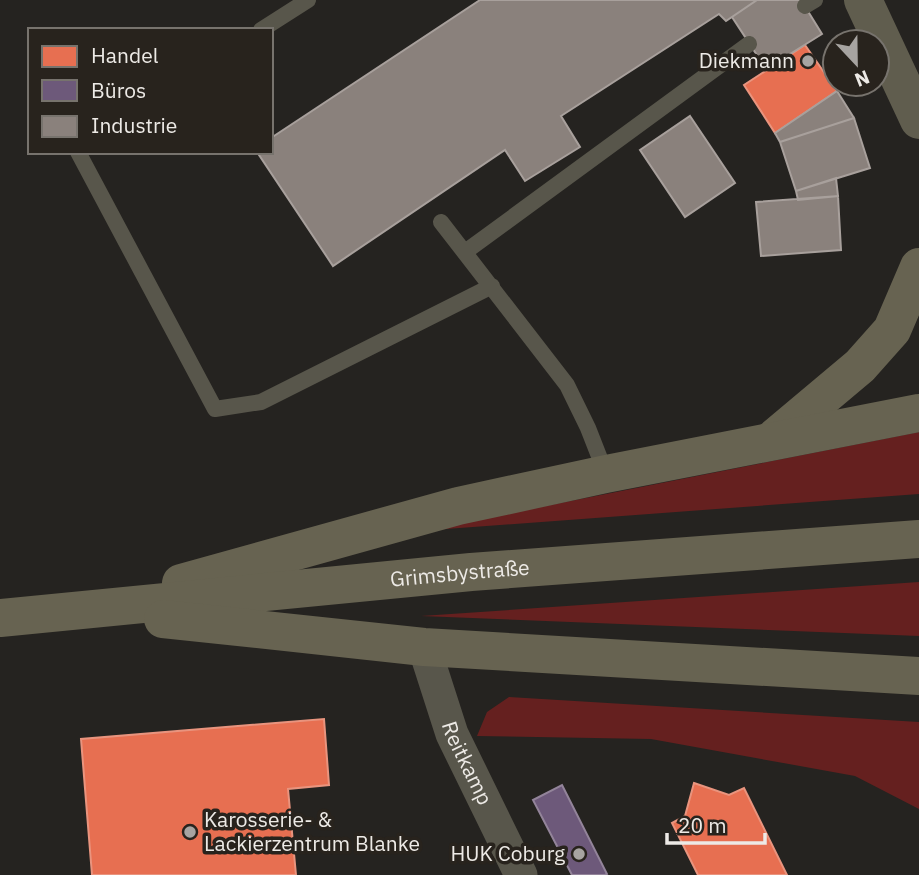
<svg xmlns="http://www.w3.org/2000/svg" width="919" height="875" viewBox="0 0 919 875" font-family="'IBM Plex Sans',sans-serif">
	<style>
		.green { fill: #65201f }
		.shops { fill: #e76f51; stroke: #e9947e; stroke-width: 2 }
		.offices { fill: #6d597a; stroke: #93849a; stroke-width: 2 }
		.industry { fill: #8a817c; stroke: #a8a09c; stroke-width: 2 }
		.lines { fill: none; stroke-linecap: round; stroke-linejoin: round }
		.lane { stroke: #58564b; stroke-width: 16 }
		.street { stroke: #58564b; stroke-width: 33 }
		.primary { stroke: #605d4e; stroke-width: 38 }
		.highway { stroke: #676351; stroke-width: 38 }
		.poi-dot { fill: #a7a4a1; stroke: #28231d; stroke-width: 2.5 }
		.labels { text-anchor: middle; stroke-width: 7; stroke-linejoin: round; paint-order: stroke }
		.poi-label { font-size: 21px; fill: #edeae6; stroke: #28231d; text-anchor: end }
		.street-label { font-size: 21px; fill: #edeae6; stroke: #28231d }
	</style>
	<rect width="100%" height="100%" fill="#252320"/>
	<!-- green -->
	<path class="green" d="M919 432V494L419 531Z
		M919 582V636L421 616Z
		M509 697 919 722V809L855 776 651 739 477 736 487 712Z"/>
	<!-- shops -->
	<path class="shops" d="M805 45 837 91 775 133 744 85Z
		M324 719 329 785 288 789 296 875H92L81 739Z
		M694 783 729 795 744 788 787 875H698L672 823 685 816Z"/>
	<!-- offices -->
	<path class="offices" d="M562 785 607 874 605 875H572L533 800Z"/>
	<!-- industry -->
	<path class="industry" d="M480 0H757L726 21 719 14 561 116 580 147 525 181 505 150 333 266 257 152H271V138Z
		M757 0H801L822 34 766 69 732 17Z
		M837 91 854 118 780 142 775 133Z
		M690 116 735 183 685 217 640 150Z
		M854 118 870 168 796 191 780 142Z
		M836 178 838 196 798 200 796 191Z
		M838 196 841 250 761 256 756 202Z"/>
	<g class="lines">
		<!-- lane -->
		<path class="lane" d="M805 6 815 0
			M261 30 308 0
			M78 152 215 409 261 402 492 286
			M441 222 567 385 588 428 606 474
			M465 252 749 44"/>
		<!-- street -->
		<path class="street" id="s1" d="M424 647 452 734 521 875"/>
		<!-- primary -->
		<path class="primary" d="M863 0 919 120"/>
		<!-- highway -->
		<g class="highway">
			<path d="M772 440 860 366 892 330 919 267"/>
			<path d="M181 583 458 506 606 474 919 413"/>
			<path id="s2" d="M0 618 471 572 919 539"/>
			<path d="M163 619 424 647 919 676"/>
		</g>
	</g>
	<!-- markers -->
	<g class="poi-dot">
		<circle cx="808" cy="61" r="7"/>
		<circle cx="190" cy="832" r="7"/>
		<circle cx="579" cy="854" r="7"/>
	</g>
	<g class="labels">
		<!-- poi labels -->
		<g class="poi-label">
			<text x="794" y="68">Diekmann</text>
			<text x="204" y="827" text-anchor="start">Karosserie- &amp;<tspan x="204" dy="24">Lackierzentrum Blanke</tspan></text>
			<text x="565" y="861">HUK Coburg</text>
		</g>
		<!-- street labels -->
		<g class="street-label">
			<text dy="7" stroke="none"><textPath href="#s2" startOffset="462">Grimsbystraße</textPath></text>
			<text dy="7" stroke="none"><textPath href="#s1" startOffset="124">Reitkamp</textPath></text>
		</g>
	</g>
	<!-- legend -->
	<rect x="28" y="28" width="245" height="126" fill="#28231d" stroke="#77736d" stroke-width="2"/>
	<rect x="42" y="46" width="35" height="21" fill="#e76f51" stroke="#77736d" stroke-width="2"/>
	<text x="91" y="63" font-size="21" fill="#edeae6">Handel</text>
	<rect x="42" y="80" width="35" height="21" fill="#6d597a" stroke="#77736d" stroke-width="2"/>
	<text x="91" y="98" font-size="21" fill="#edeae6">Büros</text>
	<rect x="42" y="116" width="35" height="21" fill="#8a817c" stroke="#77736d" stroke-width="2"/>
	<text x="91" y="133" font-size="21" fill="#edeae6">Industrie</text>
	<!-- north arrow -->
	<g transform="translate(856 63) rotate(158)"><circle r="33" fill="#28231d" stroke="#77736d" stroke-width="2"/>
	<path d="M0-5L12 26L0 18L-12 26Z" fill="#a7a4a1"/>
	<text y="-10" font-size="19" font-weight="bold" text-anchor="middle" fill="#edeae6">N</text>
	</g>
	<!-- scale -->
	<path d="M667 833v10h98v-10" fill="none" stroke="#edeae6" stroke-width="3.5"/>
	<text x="678" y="833" font-size="21" fill="#edeae6" stroke="#28231d" stroke-width="5" paint-order="stroke">20 m</text>
</svg>
